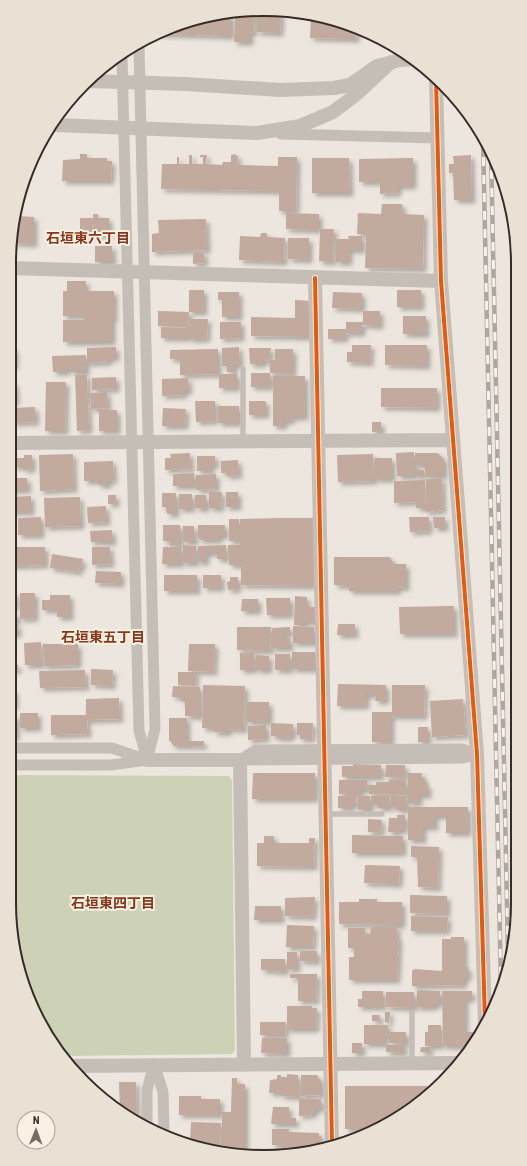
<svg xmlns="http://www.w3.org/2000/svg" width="527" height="1166" viewBox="0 0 527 1166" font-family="'Roboto Condensed','Noto Sans JP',sans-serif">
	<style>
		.green { fill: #cdd2b7 }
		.building { fill: #c2aa9f; filter: url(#shadow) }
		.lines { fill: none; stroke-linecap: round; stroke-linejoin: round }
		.service { stroke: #c5beb7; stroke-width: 5.5 }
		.minor { stroke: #c5beb7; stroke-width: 11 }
		.tertiary { stroke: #c5beb7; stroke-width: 14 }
		.rail-casing { stroke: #ada6a2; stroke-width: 4.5 }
		.rail { stroke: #faf1e4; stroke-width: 3; stroke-dasharray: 9; stroke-linecap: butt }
		.cycleway-casing { stroke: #faf1e4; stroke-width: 6 }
		.cycleway { stroke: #e8590c; stroke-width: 4 }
		.labels { text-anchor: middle; stroke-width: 4; stroke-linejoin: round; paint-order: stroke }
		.neighbourhood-label { font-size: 14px; font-weight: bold; fill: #89371a; stroke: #faf1e4 }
		.rim { fill: none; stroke: #362b26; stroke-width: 2 }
	</style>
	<defs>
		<filter id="shadow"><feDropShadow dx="3.5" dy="3.5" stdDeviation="2" flood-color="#0004"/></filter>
	</defs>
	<rect width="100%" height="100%" fill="#ede6de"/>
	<!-- green -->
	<path class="green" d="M9 775 229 776 232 781 235 1050 232 1054 64 1056 23 985 9 902Z"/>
	<!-- building -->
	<path class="building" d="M255 11 254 33 250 32V42H234L235 15Z
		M257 13H281L280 33 257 32Z
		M231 15V36L158 34 166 28Z
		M311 18 357 27 356 39 310 38Z
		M80 154H87V158H107V161H112L111 181H62L63 160 80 159Z
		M234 154 238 156 237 165 278 166V157H297L296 211H279V191L161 189 162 164H177V157H179V164H189V155H192V164H203V157H200V155H207L206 164 222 165 223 162H231V155Z
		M471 155 472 200H454L453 173H449V164H454L453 156Z
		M312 158H349L350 193H312Z
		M413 158V186H398V193L380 194V182H359V159Z
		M382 204H402L403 214 424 215 423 269 365 268 366 234H357L358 213 381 214Z
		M286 213 319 214V230L286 229Z
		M93 214H98V218H109V235H80V218H93Z
		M18 216 34 217V244L13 243Z
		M206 219 207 250 152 252V234L159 233 158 220Z
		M320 229H334L333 262 319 261Z
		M261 233H267V237L285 238 284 262 239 260 240 236 260 237Z
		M348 236H362V250H349V262H336V239H349Z
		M288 238H309V260L288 259Z
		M95 246H112L113 262H95Z
		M193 253H204L205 263 193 264Z
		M67 281H86V291H114V319H112V342H63V320H84V316H63V291H67Z
		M189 290H204V312H189L188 327 158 326V311L189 312Z
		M397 290H421V307H397Z
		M218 292H239V317H222V300H218Z
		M333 292 362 293V309L332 308Z
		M295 300 310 301 309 337 251 336V317L295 318Z
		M363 311H380V326L362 325V333H345V339H328V329H346V322H363Z
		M403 316H426V334H403Z
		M189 319H208L207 339H189Z
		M220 322H241V338L220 339Z
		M161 327 188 328V338H161Z
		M352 345H371L370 363 347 362V352H352Z
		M385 345H427V366L385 365Z
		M116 347V358H109V362L87 363V348Z
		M239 347 240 365H234V372H227V366H222V348Z
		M9 348H15V366H9Z
		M249 348H271L269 360 263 361V364H250Z
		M218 349V374L180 375V359H170V350Z
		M275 349H293V374L270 373 269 360H275Z
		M86 355V372H71V368L67 369V372H53L52 356Z
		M251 373H270V387H251Z
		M219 374H237V388H219Z
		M75 375H87L89 430 77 431Z
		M273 376H305V417H291L292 421H284V426H273Z
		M116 377V389L92 390V378Z
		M188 378 189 391H184V395L162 396V379Z
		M9 382H15L16 402H9Z
		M46 382H66L65 431H45Z
		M381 388H437V408L381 407Z
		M107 392 108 408 91 409 90 393Z
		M195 401H215V421L196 422Z
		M249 401H266V415H249Z
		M218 406H239V423H218Z
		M35 407 36 422 13 423V408Z
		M163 408 186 409 185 426H162Z
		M99 410H117V431H99Z
		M372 422H381V432H372Z
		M414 452V476H397L396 453Z
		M190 453 191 469 165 470V458H171L170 454Z
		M415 453H438L444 459V476H425V465H415Z
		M73 454 74 489 40 491 39 455Z
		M373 454 374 481 338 482 337 455Z
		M24 455H32V469L24 470V467H14V458H24Z
		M197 456H215L216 465H211V471H197Z
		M375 458H392V479H375Z
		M238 460 239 475 227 476V473H221V461Z
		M113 461 114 480 108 481V485H98V481H84V462Z
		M415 469 424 470V476H415Z
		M194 473V486H173V474Z
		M216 474V489L196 490V475Z
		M9 478H27L28 490H9Z
		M442 478 443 510 426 512V479Z
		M425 480 426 508H416V502L394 503V481Z
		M209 492H222L221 508H209Z
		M226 492H238V507H226Z
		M162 493H176V514H167L166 507H162Z
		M179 494H192V509H179Z
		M108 495H116V504H108Z
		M195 495H206V509L195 508Z
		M31 496V512H9V497Z
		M80 497 81 526 45 527 44 498Z
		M106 506 107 522 88 523 87 507Z
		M41 517V535H18V518Z
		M409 517H429V531L410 532Z
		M433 517H445V528H434Z
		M282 518H313V586L241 585V565H229L228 545H240V519Z
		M229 519H239V541H229Z
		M163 525H180V545L170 546V541H163Z
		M198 525H225V536H219V540H201L198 538Z
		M183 526H194L195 542H183Z
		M112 530 113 542H91L90 531Z
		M183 545 196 546V563H183Z
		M226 545 227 559H217V553H206V562H198V546Z
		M9 547H45V565L9 566Z
		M92 547H110L111 564 92 565Z
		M163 547H181V564H162Z
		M52 554 83 559 82 567 80 566 79 572 50 568Z
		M334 557H390L394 564H406V588L398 587V591H349V586L334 585Z
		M96 571 121 572V584L95 583Z
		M164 575H197V591H164Z
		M203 575H221V588H203Z
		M230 577H238V589L228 590 227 582 230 581Z
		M9 593H16V607H9Z
		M20 593H35V618L20 619Z
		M50 595H70V617H57V610H42V600H50Z
		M295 596 307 597V607H316V622H305V625H294Z
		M266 598H290V615H267Z
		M242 599H258V611H241Z
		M454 606V634H400L399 607Z
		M9 613H17V622H9Z
		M338 624H355V635H337Z
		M9 625H18V634H9Z
		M293 626 314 627V643H293Z
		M237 627H271L270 651 237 650Z
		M290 627V634H284V638H290V648H272V628Z
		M41 642 42 665H25L24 643Z
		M43 644H78V665L44 666Z
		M189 644H215L214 672 188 671Z
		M292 652H315V669H292Z
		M240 653H254V670H240Z
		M275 654H290V670H275Z
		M256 655 269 656V670H256Z
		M9 665H18V670L9 671Z
		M91 669 113 670 112 686 91 685Z
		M85 670 86 687 40 688 39 671Z
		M178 672H196L195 686 178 685Z
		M338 684 386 685V701H375L376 695H366V706H337Z
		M203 685 245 686 244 730 228 729V733L214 732V728H202Z
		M392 685H425L424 716H391V743L372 742V712H392Z
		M173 686 200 687V717L185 716V702L181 701V697H172Z
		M9 690H15V706H9Z
		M119 698 120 719 87 720 88 734 51 735V715H86V699Z
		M463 699 466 735 432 737 430 701Z
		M247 702H269V722H247Z
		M20 713H38V728H20Z
		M9 715 17 716 16 737H9Z
		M169 718H187V741H204V746H174L169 740Z
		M271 723 293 724V735H291L290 738H277L276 736H271Z
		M297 723H313L312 739H300V735H297Z
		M266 725V739L248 740V726Z
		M418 727H428V742H418Z
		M353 764 381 765V777H342V766H353Z
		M386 765H405V778L385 777Z
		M253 773H315V799H252Z
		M408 773H422V778H425V785H428V795H419V803H408Z
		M339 780H367V790H360V794H339Z
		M389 780H406V795L369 794V785H376V782H389Z
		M358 795 370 796V810H358Z
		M391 795 406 796V810H397V807H390Z
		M338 796H357L356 804H352V808H338Z
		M371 796H389V808H378V804H371Z
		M408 807H468V833H446V816H435V827H423V840H408Z
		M397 815H405V830H399L398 833 388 832 389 818H397Z
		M368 819 382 820 381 833 368 832Z
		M352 835 403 836V853H352Z
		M264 836H274V843H309V838H315L314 867 257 866V843H264Z
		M411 846 439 847 438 888 418 887 417 857H411Z
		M365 865 400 866 399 884 364 883Z
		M410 895 447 896V914L410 913Z
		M315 897 313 917 285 916V898Z
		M359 899H377V902H402V925L339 924V902H359Z
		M255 906H281V920H254Z
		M411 916 448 917 447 931H411Z
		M287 925 314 926 313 947H286Z
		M371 927H397V938H399L397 980H349V957H354V948H348V928H365V934H370Z
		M451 937H464V967H468V978H464V985L412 986V971L414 969 442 971V939H451Z
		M300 951H317V962L300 961Z
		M287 952H297V969H287Z
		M261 959H285V972L261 970Z
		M290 974H317L316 1001H298V981L296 978H290Z
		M417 990 440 991V1004H435V1007H416Z
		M362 991H383V1007H358V999H362Z
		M442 991H472V999H465V1032H474V1040L466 1052H462L461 1046H443Z
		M386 992H414V1008L386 1007Z
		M287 1006H312V1008H317L316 1029H287Z
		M385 1012H390L389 1023 385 1022Z
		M372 1015H380V1021H372Z
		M260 1022H286L285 1035H260Z
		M364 1025H388V1036H385V1044H364Z
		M428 1025H441V1046H425V1032H428Z
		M389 1032H406V1044L389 1043Z
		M262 1038H287V1054L261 1053Z
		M352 1043H362V1053H352Z
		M386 1045H404V1053L386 1052Z
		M421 1047H430V1053L420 1052Z
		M287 1074 298 1075V1097L281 1096V1093H269L270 1080 277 1079V1075H281V1077H287Z
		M301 1075H317L321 1081V1095L300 1096Z
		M232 1078H237V1084H245V1152H222V1112H231Z
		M119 1082H136L137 1123 120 1110Z
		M345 1086H432V1089L391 1123 375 1129H345Z
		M179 1096H201V1099H220V1115H179Z
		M299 1098 321 1099V1109H315V1113H312V1115L299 1116Z
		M273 1107H289V1118H296V1124H271Z
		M191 1122 221 1123 220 1152H214L190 1143Z
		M272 1129H289V1132L319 1133V1136H321V1147H307V1150L282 1152V1145H272Z"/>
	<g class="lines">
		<!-- service -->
		<path class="service" d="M243 369V441
			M326 814H382
			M412 1064V1012"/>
		<!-- minor -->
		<path class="minor" d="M139 47 155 729 147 760
			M122 58 139 731 147 759
			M281 134 438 138
			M9 748H112L147 760
			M240 760 256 750 462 749 477 754
			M241 760 463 758 477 754
			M9 765H111L147 760
			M154 1064 163 1092 164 1133
			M147 1127V1090L154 1064"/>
		<!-- tertiary -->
		<path class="tertiary" d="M436 80 441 281 477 754 485 1022
			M87 81 185 84 280 90 334 88 350 85 377 66 400 60 414 59
			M56 125 257 133 300 126 333 112 358 93 391 62
			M9 268 441 281
			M315 278 332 1145
			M9 443 453 440
			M147 760H240L244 1063
			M69 1066 459 1063"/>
		<defs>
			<path id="rail" d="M483 139 501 987
				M491 152 508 952"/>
		</defs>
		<!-- rail casing -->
		<use href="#rail" class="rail-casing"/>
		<!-- rail -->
		<use href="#rail" class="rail"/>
		<defs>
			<path id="cycleway" d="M436 80 441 281 477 754 485 1022
				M315 278 332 1145"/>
		</defs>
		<!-- cycleway casing -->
		<use href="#cycleway" class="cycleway-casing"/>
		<!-- cycleway -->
		<use href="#cycleway" class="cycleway"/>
	</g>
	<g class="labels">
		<!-- neighbourhood labels -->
		<g class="neighbourhood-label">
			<text x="88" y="243">石垣東六丁目</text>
			<text x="103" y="642">石垣東五丁目</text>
			<text x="113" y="908">石垣東四丁目</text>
		</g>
	</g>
	<!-- crop -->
	<path d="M0 0H527V1166H0ZM263 16H264A247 247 0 0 1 511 263V903A247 247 0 0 1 264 1150H263A247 247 0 0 1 16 903V263A247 247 0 0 1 263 16Z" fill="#eae1d5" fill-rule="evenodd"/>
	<path class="rim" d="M263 16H264A247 247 0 0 1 511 263V903A247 247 0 0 1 264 1150H263A247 247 0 0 1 16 903V263A247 247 0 0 1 263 16Z"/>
	<!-- north arrow -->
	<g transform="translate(36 1130) rotate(1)"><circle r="19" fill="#faf1e4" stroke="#aca298"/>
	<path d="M0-3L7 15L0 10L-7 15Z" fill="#766c66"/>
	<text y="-6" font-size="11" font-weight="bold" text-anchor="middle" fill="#362b26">N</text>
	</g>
</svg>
